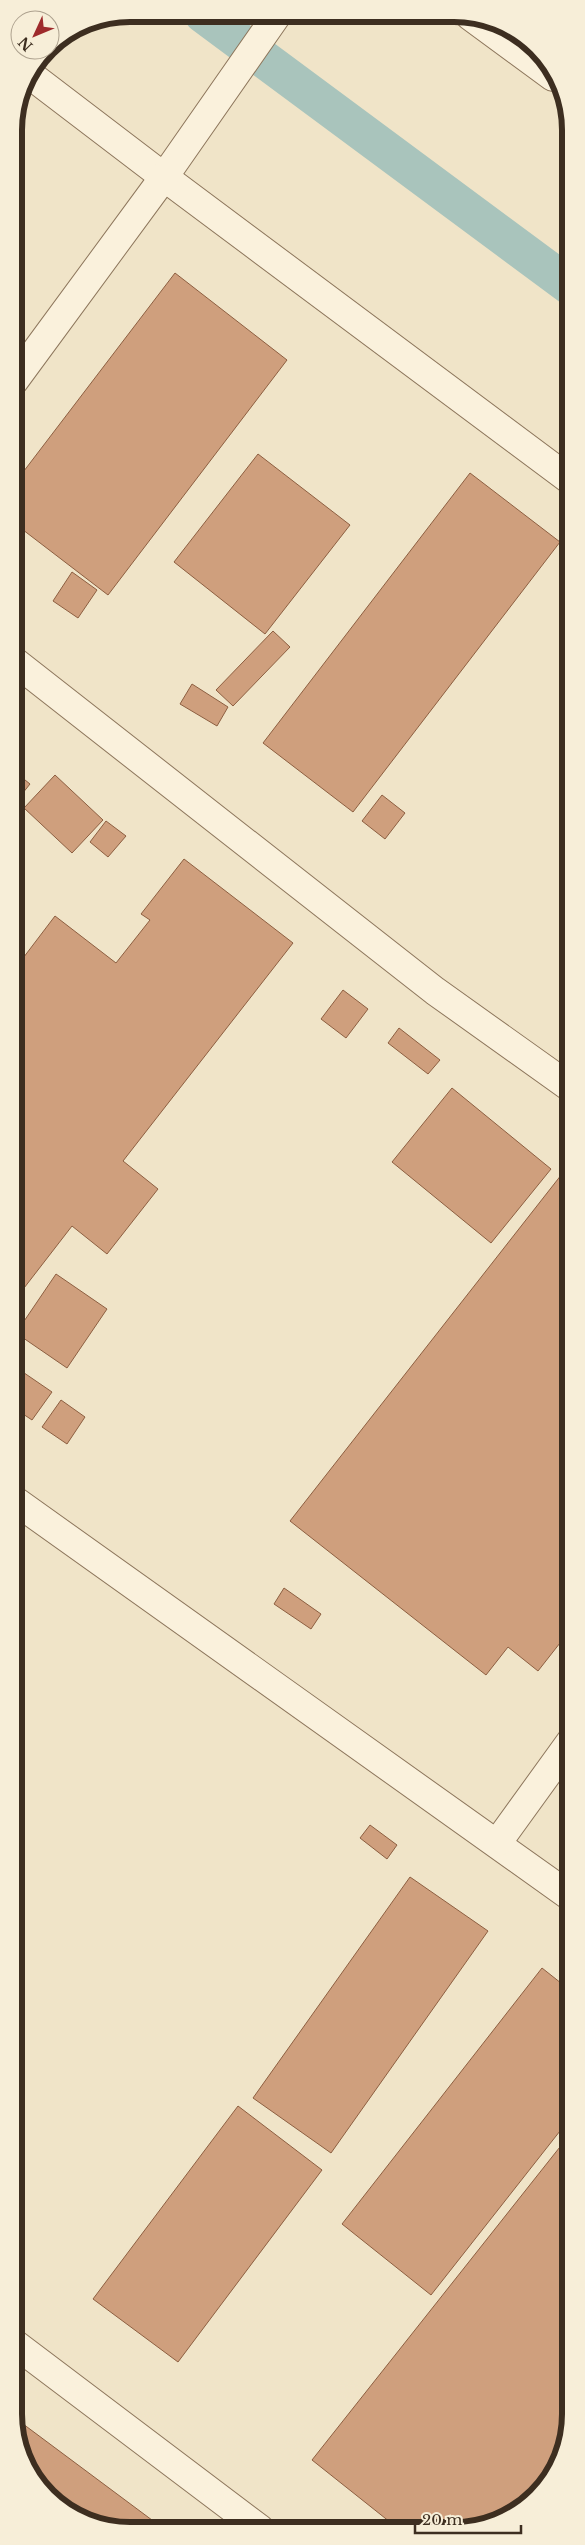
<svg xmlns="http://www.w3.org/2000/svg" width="585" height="2545" viewBox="0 0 585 2545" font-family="'Libre Baskerville',serif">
	<rect width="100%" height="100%" fill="#f0e4c8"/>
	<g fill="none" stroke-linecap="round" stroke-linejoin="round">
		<polyline stroke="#a9c4bc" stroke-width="38" points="203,14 570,286"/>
	</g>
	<g fill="#cf9f7d" stroke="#8d5f41">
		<polygon points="175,273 287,360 108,595 14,523 14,484"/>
		<polygon points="258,454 350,525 265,634 174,562"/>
		<polygon points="470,473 560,542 353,812 263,743"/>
		<polygon points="72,572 97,590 78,618 53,601"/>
		<polygon points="273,631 290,647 233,706 216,690"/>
		<polygon points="192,684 228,707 217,726 180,704"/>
		<polygon points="14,771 30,784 14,804"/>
		<polygon points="55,775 103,820 72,853 24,808"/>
		<polygon points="382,795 405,813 385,839 362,821"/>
		<polygon points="106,821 126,836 108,857 90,842"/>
		<polygon points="184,859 293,943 123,1161 158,1189 107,1254 72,1226 14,1301 14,970 55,916 116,963 150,920 141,914"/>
		<polygon points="343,990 368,1009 346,1038 321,1019"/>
		<polygon points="399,1028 440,1060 428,1074 388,1043"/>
		<polygon points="452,1088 551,1169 491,1243 392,1162"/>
		<polygon points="569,1165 571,1167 571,1629 538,1671 508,1647 486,1675 290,1521"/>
		<polygon points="56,1274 107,1309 67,1368 16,1333"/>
		<polygon points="14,1366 52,1392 32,1420 14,1408"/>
		<polygon points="61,1400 85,1417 67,1444 42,1427"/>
		<polygon points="284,1588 321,1614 311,1629 274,1604"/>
		<polygon points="370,1825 397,1845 387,1859 360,1838"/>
		<polygon points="410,1877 488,1931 331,2153 253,2098"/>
		<polygon points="542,1968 571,1991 571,2117 431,2295 342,2224"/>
		<polygon points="238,2106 322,2170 178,2362 93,2299"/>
		<polygon points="571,2133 571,2422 562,2459 542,2492 513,2516 470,2530 400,2530 312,2460"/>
		<polygon points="15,2418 164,2529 107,2529 43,2492 15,2430"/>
	</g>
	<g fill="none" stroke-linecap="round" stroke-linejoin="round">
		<g stroke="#8d765c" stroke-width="30">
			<g id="minor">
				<polyline points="470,16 553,77"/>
				<polyline points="164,177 570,480"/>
				<polyline points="14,661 435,991 571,1088"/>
				<polyline points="14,1500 571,1897"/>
				<polyline points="498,1842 571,1741"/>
				<polyline points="15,2344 260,2529"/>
			</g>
		</g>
		<g stroke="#8d765c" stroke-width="30">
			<g id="tertiary">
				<polyline points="29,74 164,177"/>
				<polyline points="14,381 164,177 277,15"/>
			</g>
		</g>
		<use href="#minor" stroke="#faf1dc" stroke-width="28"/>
		<use href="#tertiary" stroke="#faf1dc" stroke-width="28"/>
	</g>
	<path d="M0 0H585V2545H0ZM130 22H454A108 108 0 0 1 562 130V2414A108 108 0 0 1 454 2522H130A108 108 0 0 1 22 2414V130A108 108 0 0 1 130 22Z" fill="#f7eed8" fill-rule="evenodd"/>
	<path fill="none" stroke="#3d2e20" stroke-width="6" d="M130 22H454A108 108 0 0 1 562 130V2414A108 108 0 0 1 454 2522H130A108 108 0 0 1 22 2414V130A108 108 0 0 1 130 22Z"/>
	<g transform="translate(35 35) rotate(226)"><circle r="24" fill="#f7eed8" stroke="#ada18e"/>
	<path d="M0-4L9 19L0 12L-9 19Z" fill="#9e2a2b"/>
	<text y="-8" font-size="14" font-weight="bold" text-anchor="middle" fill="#3d2e20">N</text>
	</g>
	<path d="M415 2525v8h106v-8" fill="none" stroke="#3d2e20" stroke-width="2.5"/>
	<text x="422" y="2525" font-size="15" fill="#3d2e20" stroke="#f7eed8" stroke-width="4" paint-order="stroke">20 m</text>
</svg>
